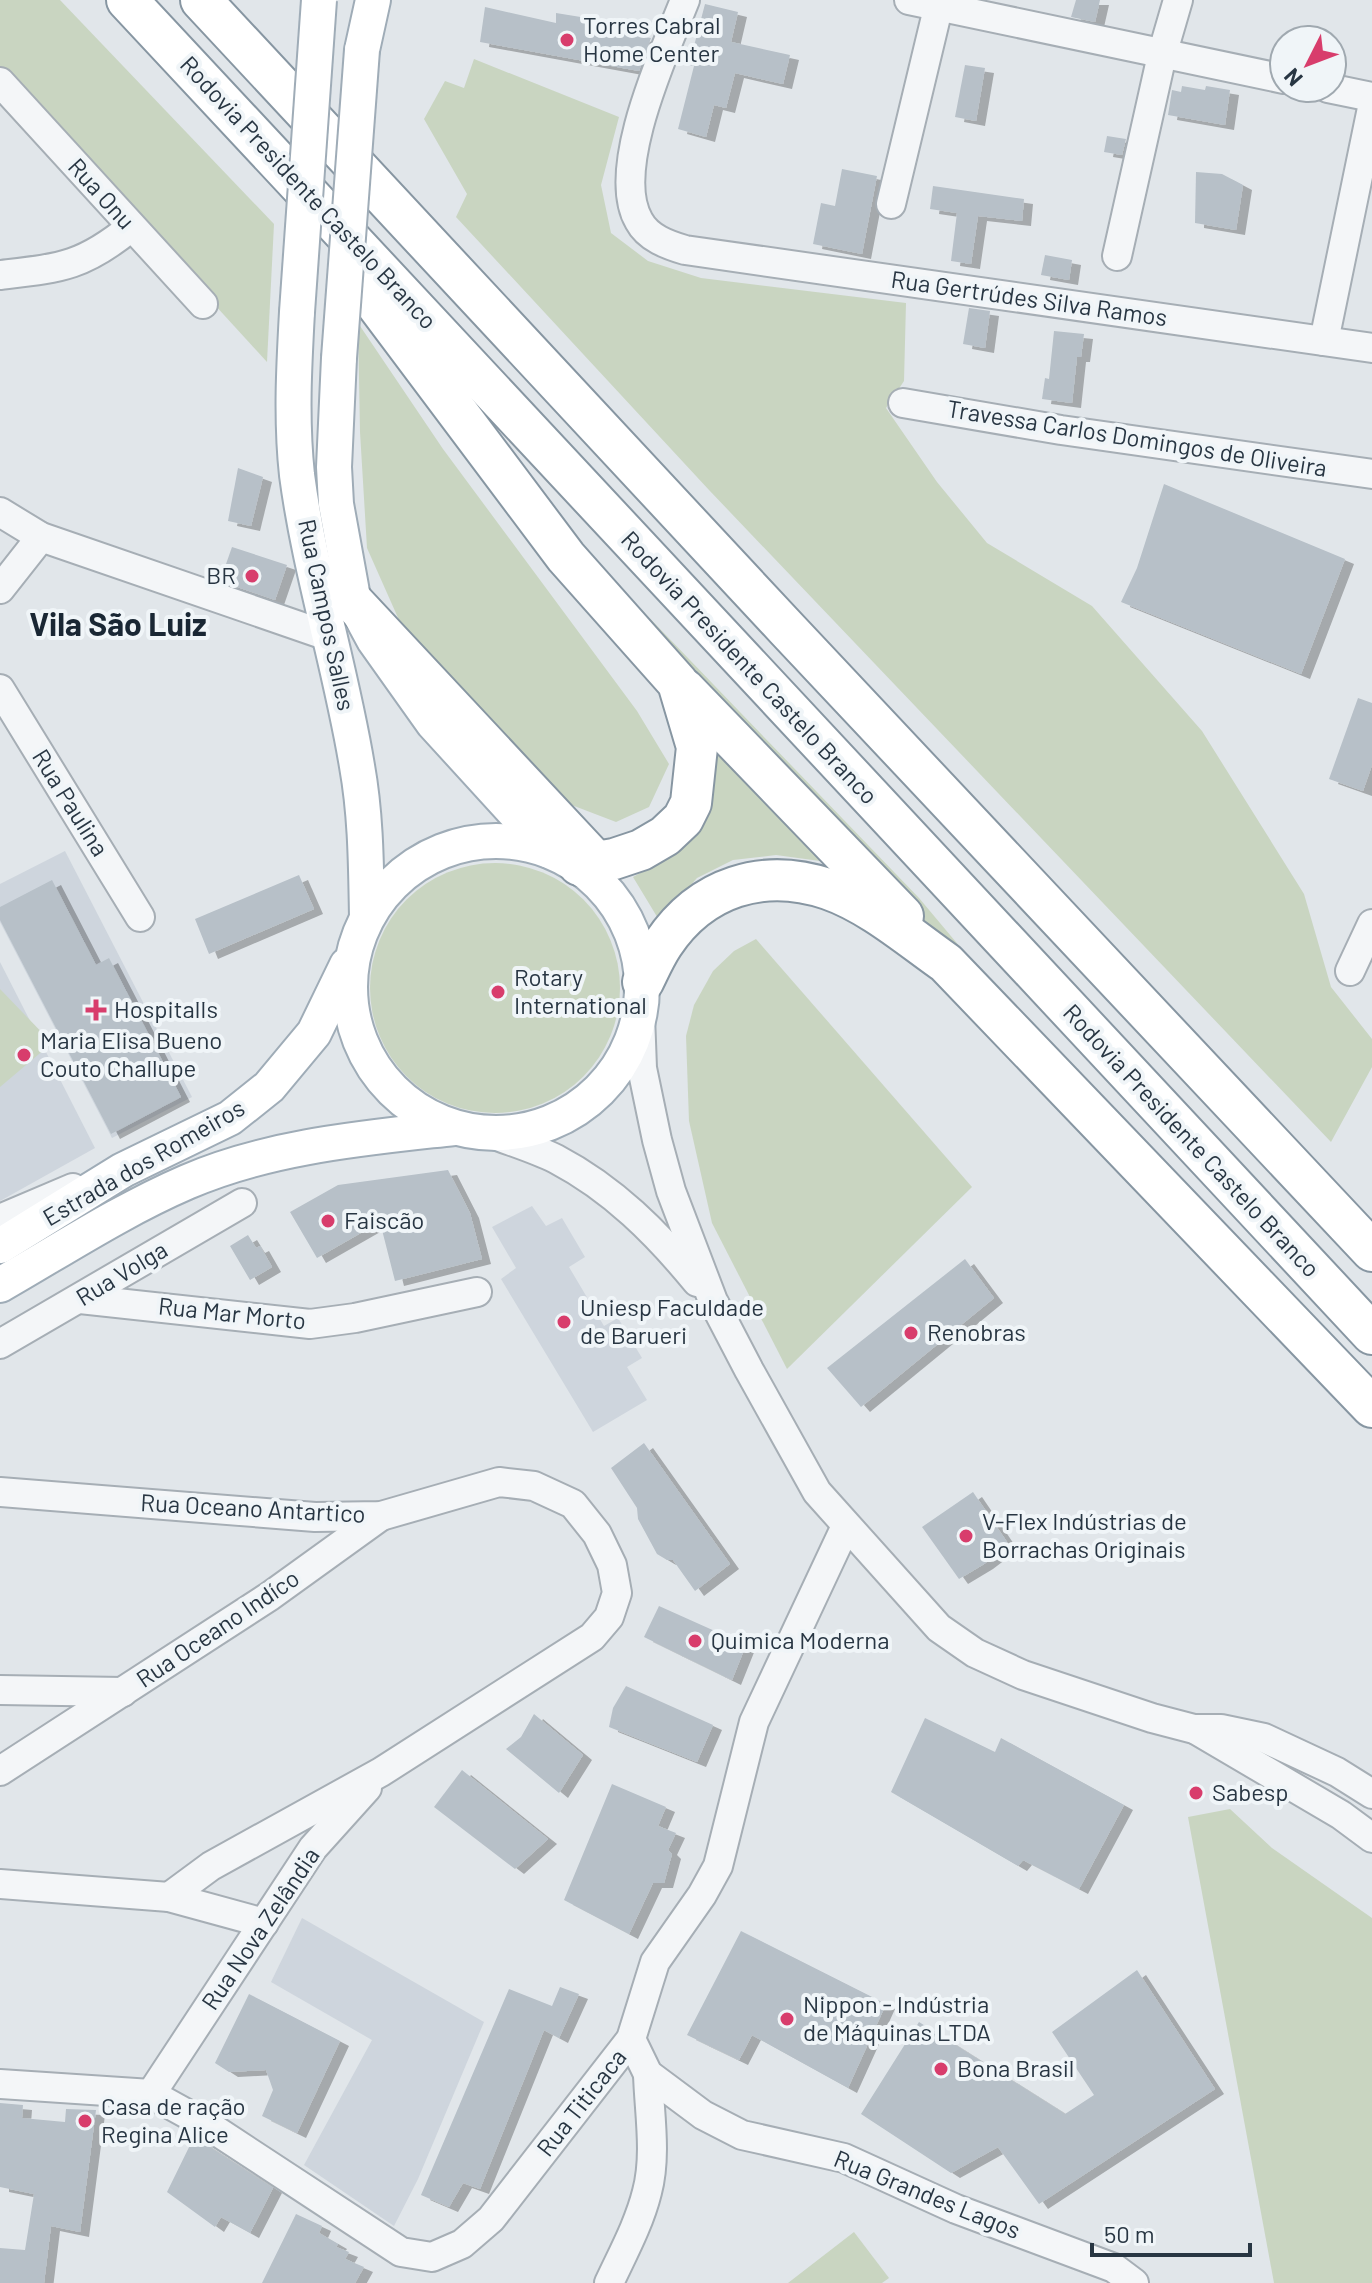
<svg xmlns="http://www.w3.org/2000/svg" width="1372" height="2283" viewBox="0 0 1372 2283" font-family="Barlow,sans-serif">
	<defs>
		<filter id="shadow"><feDropShadow dx="9" dy="5" stdDeviation="0" flood-color="#0004"/></filter>
	</defs>
	<rect width="100%" height="100%" fill="#e1e6ea"/>
	<g fill="#ced5dd">
		<polygon points="65,851 192,1097 112,1138 0,922 0,884"/>
		<polygon points="0,962 95,1148 0,1201"/>
		<polygon points="532,1206 546,1226 562,1218 585,1257 569,1267 604,1326 618,1318 642,1358 627,1367 647,1400 593,1432 501,1279 516,1268 492,1227"/>
		<polygon points="302,1918 484,2022 418,2179 394,2226 304,2165 372,2040 271,1982"/>
	</g>
	<g fill="#c9d5c1">
		<polygon points="0,0 60,0 274,224 267,362 0,70"/>
		<polygon points="474,59 619,117 601,185 611,233 648,261 701,278 906,303 904,381 886,408 937,482 987,543 1092,606 1202,731 1304,894 1331,987 1372,1039 1372,1067 1331,1142 709,490 456,217 467,194 424,119 445,81 464,88"/>
		<polygon points="358,323 443,449 637,711 669,764 649,807 616,822 569,804 512,746 399,620 367,548 360,432"/>
		<polygon points="585,551 919,898 1029,1029 869,886 820,861 776,855 733,860 697,878 659,920 633,877 666,859 695,832 715,756"/>
		<circle cx="495" cy="988" r="125"/>
		<polygon points="756,939 972,1187 787,1369 712,1223 689,1121 686,1036 694,1005 713,971 734,951"/>
		<polygon points="0,989 52,1043 0,1087"/>
		<polygon points="1230,1809 1272,1848 1372,1918 1372,2283 1274,2283 1188,1817"/>
		<polygon points="854,2232 889,2278 882,2283 788,2283"/>
	</g>
	<g fill="#b7c0c8" filter="url(#shadow)">
		<polygon points="1076,0 1100,0 1095,22 1071,17"/>
		<polygon points="705,4 738,12 731,42 790,55 783,84 735,73 726,108 714,105 706,137 678,129 694,66 689,65"/>
		<polygon points="485,7 556,23 556,13 593,19 590,30 651,38 639,71 480,42"/>
		<polygon points="965,65 985,68 976,121 955,117"/>
		<polygon points="1182,86 1205,90 1206,86 1230,90 1225,125 1168,115 1172,90 1181,92"/>
		<polygon points="1107,136 1126,139 1122,155 1104,152"/>
		<polygon points="842,169 877,176 862,254 813,244 821,203 835,206"/>
		<polygon points="1196,172 1222,174 1243,185 1236,230 1195,223"/>
		<polygon points="933,186 1024,199 1022,221 978,216 971,264 951,261 957,213 930,209"/>
		<polygon points="1045,255 1072,260 1069,280 1041,275"/>
		<polygon points="969,308 990,311 985,348 963,344"/>
		<polygon points="1054,331 1084,334 1081,357 1077,357 1072,403 1042,399 1045,378 1049,379"/>
		<polygon points="238,468 263,477 251,526 228,521"/>
		<polygon points="1164,484 1345,559 1301,674 1121,602 1137,568"/>
		<polygon points="232,547 287,565 275,600 220,581"/>
		<polygon points="1358,698 1372,703 1372,765 1363,791 1329,779"/>
		<polygon points="299,875 314,909 209,954 195,919"/>
		<polygon points="52,880 96,965 109,958 181,1097 111,1134 0,920 0,907"/>
		<polygon points="448,1170 470,1213 482,1259 395,1281 380,1222 317,1258 290,1212 338,1185"/>
		<polygon points="248,1235 256,1248 260,1246 272,1267 250,1280 230,1246"/>
		<polygon points="965,1259 994,1298 861,1407 827,1368"/>
		<polygon points="644,1443 730,1564 695,1591 673,1560 667,1560 657,1554 638,1519 637,1508 611,1468"/>
		<polygon points="973,1492 1009,1545 984,1564 959,1579 922,1527"/>
		<polygon points="659,1606 746,1645 732,1680 644,1637"/>
		<polygon points="626,1686 713,1725 697,1762 609,1727 613,1708"/>
		<polygon points="534,1714 583,1755 559,1793 506,1749 521,1737"/>
		<polygon points="925,1718 995,1752 1001,1738 1124,1805 1079,1889 1023,1860 1018,1866 891,1792"/>
		<polygon points="462,1770 548,1839 515,1869 434,1807"/>
		<polygon points="612,1784 666,1807 658,1826 676,1833 668,1850 672,1854 664,1883 653,1883 629,1934 564,1900"/>
		<polygon points="741,1931 886,2004 848,2088 752,2035 739,2060 687,2035"/>
		<polygon points="1137,1970 1215,2089 1039,2204 998,2147 951,2173 861,2114 919,2022 1065,2114 1094,2095 1052,2032"/>
		<polygon points="560,1987 579,1994 559,2038 544,2030 480,2189 463,2183 449,2207 421,2195 509,1989 552,2006"/>
		<polygon points="249,1994 340,2041 297,2133 262,2116 273,2090 266,2070 229,2072 215,2063"/>
		<polygon points="0,2103 23,2105 22,2118 65,2122 66,2109 96,2110 80,2232 51,2226 44,2283 0,2283 0,2248 25,2250 34,2194 0,2187"/>
		<polygon points="194,2137 273,2188 250,2233 221,2217 215,2227 167,2192"/>
		<polygon points="296,2214 322,2226 319,2233 338,2244 336,2247 349,2252 345,2259 364,2267 355,2283 262,2283"/>
	</g>
	<g fill="none" stroke-linecap="round" stroke-linejoin="round">
		<g stroke="#a6aeb5" stroke-width="32">
			<g id="minor">
				<path d="M685,0c-20,51 -76,170 -46,221 9,17 29,24 46,29l687,98"/>
				<polyline points="909,0 1284,79"/>
				<polyline points="0,82 203,304"/>
				<polyline points="1328,88 1372,97"/>
				<polyline points="891,204 940,0"/>
				<polyline points="1117,256 1162,55 1178,0"/>
				<path d="M0,275c60,-7 82,-8 130,-47"/>
				<polyline points="1324,341 1372,108"/>
				<polyline points="903,403 1061,430 1372,474"/>
				<polyline points="0,512 41,537 328,636"/>
				<polyline points="0,589 41,537"/>
				<polyline points="0,689 140,917"/>
				<polyline points="1350,971 1372,924"/>
				<polyline points="640,1015 642,1068 657,1140 671,1191 713,1301 749,1370 817,1492 939,1628 975,1653 1023,1675 1152,1718 1194,1729 1221,1729 1264,1738 1337,1772 1372,1794"/>
				<path d="M492,1134c21,8 44,15 64,25 57,30 101,74 141,123"/>
				<polyline points="0,1219 73,1188"/>
				<polyline points="80,1299 310,1324 355,1318 477,1292"/>
				<polyline points="0,1344 242,1203"/>
				<polyline points="0,1492 315,1517 381,1516 499,1482 534,1486 573,1504 597,1534 612,1565 617,1593 609,1617 592,1637 381,1772 211,1866 169,1897"/>
				<polyline points="0,1690 123,1692"/>
				<polyline points="1198,1731 1341,1815 1372,1838"/>
				<polyline points="0,1771 270,1596 381,1516"/>
				<polyline points="0,1884 169,1897 264,1923"/>
				<polyline points="631,2039 648,2074 703,2115 742,2135 844,2158 956,2209 1114,2268 1134,2283"/>
				<polyline points="0,2084 151,2094 209,2126 401,2252 432,2257 462,2244 491,2219 631,2039 655,1962 702,1895 718,1866 754,1722 846,1526"/>
				<polyline points="151,2094 313,1848 367,1788"/>
				<path d="M609,2283c14,-30 30,-59 38,-91 10,-37 2,-81 1,-118"/>
			</g>
		</g>
		<g stroke="#9facb7" stroke-width="38">
			<g id="major">
				<polyline points="362,50 373,0"/>
				<path d="M297,312c-3,54 -6,108 0,163 13,98 44,193 60,291 9,50 9,100 10,151"/>
				<polyline points="339,358 334,467 336,504 354,603 374,640 433,723 550,851"/>
				<circle cx="496" cy="987" r="146"/>
				<polyline points="0,1246 123,1170 230,1118 269,1087 314,1033 347,965"/>
				<path d="M0,1285c61,-35 122,-75 187,-103 83,-36 178,-44 267,-54"/>
			</g>
		</g>
		<g stroke="#8796a2" stroke-width="44">
			<g id="highway">
				<polyline points="127,0 1372,1334"/>
				<polyline points="201,0 786,628 1372,1251"/>
				<polyline points="356,277 566,557 678,683 697,747 691,803 683,819 665,836 641,850 614,859 579,865"/>
				<polyline points="354,603 597,863"/>
				<polyline points="684,689 903,916"/>
				<path d="M643,982c6,-12 12,-26 20,-38 38,-57 100,-77 165,-55 43,15 81,48 118,74l426,444"/>
			</g>
		</g>
		<use href="#minor" stroke="#f4f6f8" stroke-width="28"/>
		<use href="#major" stroke="#fff" stroke-width="34"/>
		<use href="#highway" stroke="#fff" stroke-width="40"/>
		<g stroke="#9facb7" stroke-width="38" stroke-linecap="butt">
			<g id="major-bridge">
				<polyline points="297,312 319,0"/>
				<polyline points="339,358 362,50"/>
			</g>
		</g>
		<use href="#major-bridge" stroke="#fff" stroke-width="34"/>
	</g>
	<g fill="#d83d6c" stroke="#f0f5f8" stroke-width="3">
		<circle cx="567" cy="40" r="8"/>
		<circle cx="252" cy="576" r="8"/>
		<circle cx="498" cy="992" r="8"/>
		<path d="M92 998h8v8h8v8h-8v8h-8v-8h-8v-8h8z"/>
		<circle cx="24" cy="1055" r="8"/>
		<circle cx="328" cy="1221" r="8"/>
		<circle cx="564" cy="1322" r="8"/>
		<circle cx="911" cy="1333" r="8"/>
		<circle cx="966" cy="1536" r="8"/>
		<circle cx="695" cy="1641" r="8"/>
		<circle cx="1196" cy="1793" r="8"/>
		<circle cx="787" cy="2019" r="8"/>
		<circle cx="941" cy="2069" r="8"/>
		<circle cx="85" cy="2121" r="8"/>
	</g>
	<g text-anchor="middle" stroke-width="8" stroke-linejoin="round" paint-order="stroke">
		<g font-size="24" fill="#283643" stroke="#f0f5f8" text-anchor="start">
			<text x="583" y="34">Torres Cabral<tspan x="583" dy="28">Home Center</tspan></text>
			<text x="236" y="584" text-anchor="end">BR</text>
			<text x="514" y="986">Rotary<tspan x="514" dy="28">International</tspan></text>
			<text x="114" y="1018">HospitalIs</text>
			<text x="40" y="1049">Maria Elisa Bueno<tspan x="40" dy="28">Couto Challupe</tspan></text>
			<text x="344" y="1229">Faiscão</text>
			<text x="580" y="1316">Uniesp Faculdade<tspan x="580" dy="28">de Barueri</tspan></text>
			<text x="927" y="1341">Renobras</text>
			<text x="982" y="1530">V-Flex Indústrias de<tspan x="982" dy="28">Borrachas Originais</tspan></text>
			<text x="711" y="1649">Quimica Moderna</text>
			<text x="1212" y="1801">Sabesp</text>
			<text x="803" y="2013">Nippon - Indústria<tspan x="803" dy="28">de Máquinas LTDA</tspan></text>
			<text x="957" y="2077">Bona Brasil</text>
			<text x="101" y="2115">Casa de ração<tspan x="101" dy="28">Regina Alice</tspan></text>
		</g>
		<g font-size="24" fill="#283643" stroke="#f0f5f8">
			<text transform="translate(308 193) rotate(47)" y="8">Rodovia Presidente Castelo Branco</text>
			<text transform="translate(101 194) rotate(48)" y="8">Rua Onu</text>
			<text transform="translate(1029 299) rotate(8)" y="8">Rua Gertrúdes Silva Ramos</text>
			<text transform="translate(1137 439) rotate(9)" y="8">Travessa Carlos Domingos de Oliveira</text>
			<text transform="translate(326 615) rotate(78)" y="8">Rua Campos Salles</text>
			<text transform="translate(749 668) rotate(47)" y="8">Rodovia Presidente Castelo Branco</text>
			<text transform="translate(70 803) rotate(58)" y="8">Rua Paulina</text>
			<text transform="translate(1191 1141) rotate(47)" y="8">Rodovia Presidente Castelo Branco</text>
			<text transform="translate(144 1163) rotate(-30)" y="8">Estrada dos Romeiros</text>
			<text transform="translate(122 1274) rotate(-31)" y="8">Rua Volga</text>
			<text transform="translate(232 1314) rotate(6)" y="8">Rua Mar Morto</text>
			<text transform="translate(253 1509) rotate(3)" y="8">Rua Oceano Antartico</text>
			<text transform="translate(218 1629) rotate(-34)" y="8">Rua Oceano Indíco</text>
			<text transform="translate(261 1929) rotate(-56)" y="8">Rua Nova Zelândia</text>
			<text transform="translate(582 2103) rotate(-52)" y="8">Rua Titicaca</text>
			<text transform="translate(927 2195) rotate(22)" y="8">Rua Grandes Lagos</text>
		</g>
		<g font-size="32" font-weight="bold" fill="#1a2734" stroke="#f0f5f8">
			<text x="118" y="636">Vila São Luiz</text>
		</g>
	</g>
	<g transform="translate(1308 64) rotate(228)"><circle r="38" fill="#f0f5f8" stroke="#a0a9b0" stroke-width="2"/>
	<path d="M0-6L14 30L0 20L-14 30Z" fill="#d83d6c"/>
	<text y="-12" font-size="22" font-weight="bold" text-anchor="middle" fill="#283643">N</text>
	</g>
	<path d="M1092 2243v12h158v-12" fill="none" stroke="#283643" stroke-width="4"/>
	<text x="1104" y="2243" font-size="24" fill="#283643" stroke="#f0f5f8" stroke-width="6" paint-order="stroke">50 m</text>
</svg>
